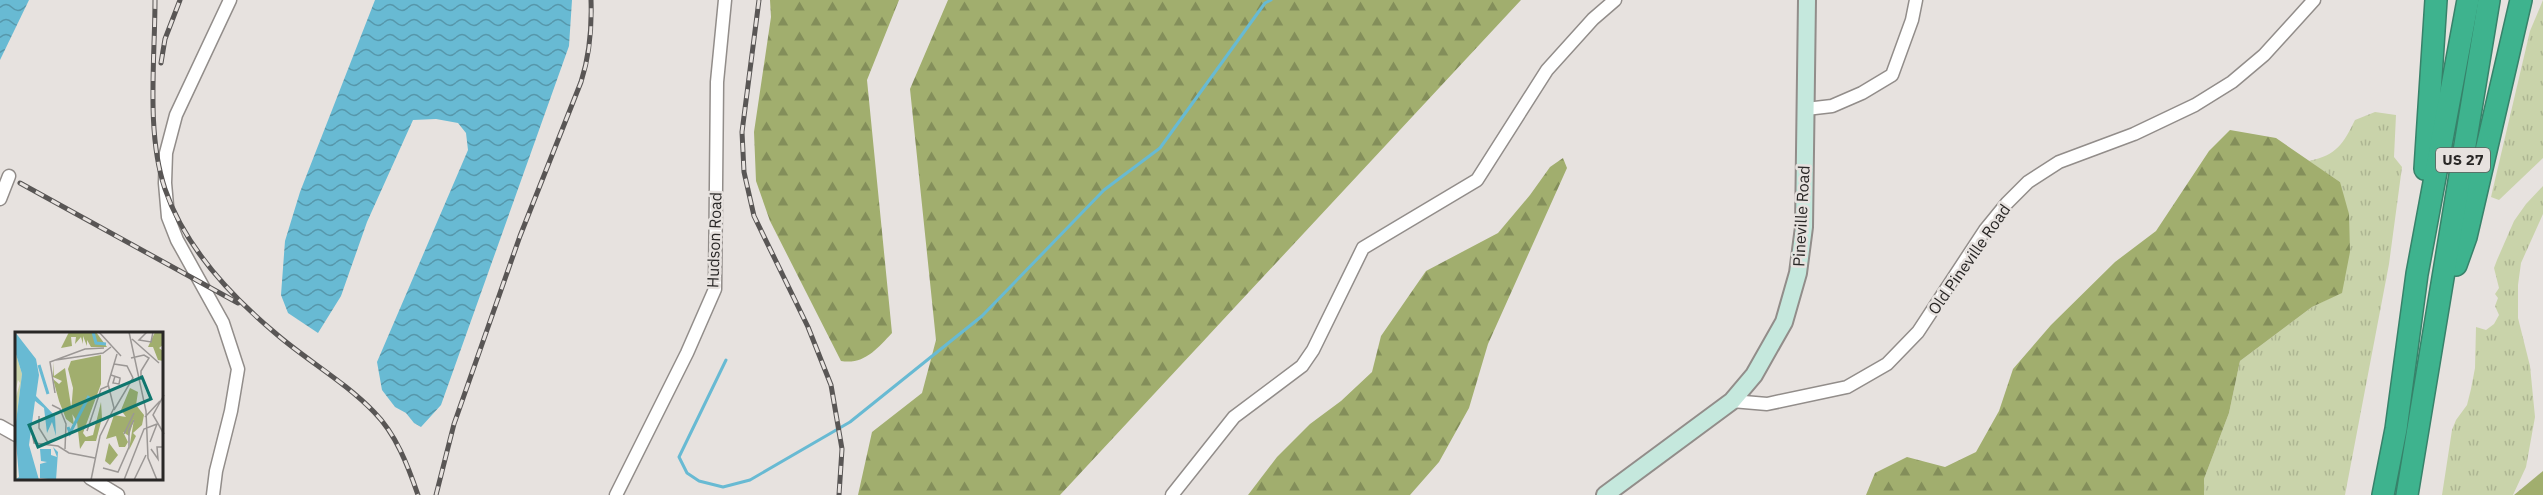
<svg xmlns="http://www.w3.org/2000/svg" width="2543" height="495" viewBox="0 0 2543 495" font-family="'IBM Plex Sans',sans-serif">
	<defs>
		<pattern id="grass-tufts" width="24" height="20" patternUnits="userSpaceOnUse" patternTransform="scale(1.5)"><rect width="24" height="20" fill="#c9d3aa"/><path d="M3 7l-1-3M5 7V3M7 7l1-3M15 17l-1-3M17 17v-4M19 17l1-3" fill="none" stroke="#adb592"/></pattern>
		<pattern id="forest-firs" width="22" height="20" patternUnits="userSpaceOnUse" patternTransform="scale(1.5)"><rect width="22" height="20" fill="#a1ae6e"/><path d="M5 1l3.5 6h-7zM16 11l3.5 6h-7z" fill="#838e5a"/></pattern>
		<pattern id="water-waves" width="16" height="10" patternUnits="userSpaceOnUse" patternTransform="scale(1.5)"><rect width="16" height="10" fill="#68bad3"/><path d="M0 5q4-4 8 0t8 0" fill="none" stroke="#5697ab"/></pattern>
	</defs>
	<rect width="100%" height="100%" fill="#e7e2df"/>
	<g fill="url(#grass-tufts)">
		<polygon points="2543,0 2543,158 2499,200 2491,197 2530,31"/>
		<path d="M2375,112l21,3 -2,42 8,10 -13,97 -44,231h-141v-16l25,-66 11,-52 72,-54 30,-15 -2,-110 -31,-21c28,-6 34,-17 46,-41z"/>
		<polygon points="2543,186 2543,214 2521,263 2518,285 2518,318 2530,366 2535,417 2526,467 2513,495 2442,495 2452,430 2456,420 2467,405 2471,389 2475,368 2476,327 2486,330 2494,324 2499,315 2495,306 2498,298 2495,294 2499,288 2494,268 2497,260 2514,221 2526,204"/>
	</g>
	<g fill="url(#forest-firs)">
		<path d="M770,0h129l-32,80 25,253c-15,16 -28,32 -51,28l-71,-140 -14,-40 -2,-49 17,-115z"/>
		<polygon points="948,0 1521,0 1060,495 858,495 872,432 922,393 936,340 910,89"/>
		<polygon points="2230,130 2276,138 2340,182 2349,214 2350,252 2342,293 2312,307 2240,361 2229,413 2204,479 2204,495 1866,495 1875,473 1907,457 1945,467 1976,452 1999,411 2013,369 2051,325 2115,262 2156,231 2209,151"/>
		<polygon points="1563,158 1567,168 1488,344 1469,408 1439,462 1410,495 1248,495 1277,457 1310,424 1341,401 1372,372 1381,336 1426,271 1498,233 1530,195 1550,167"/>
		<polygon points="2543,471 2543,495 2514,495"/>
	</g>
	<g fill="url(#water-waves)">
		<polygon points="0,0 29,0 0,60"/>
		<polygon points="375,0 572,0 569,46 441,405 421,427 414,423 406,413 395,407 382,390 377,362 468,150 466,133 458,123 436,119 413,120 367,222 341,296 318,333 288,313 281,295 285,241 300,192"/>
	</g>
	<g fill="none" stroke-linecap="round" stroke-linejoin="round">
		<polyline stroke="#68bad3" stroke-width="3" points="726,360 679,457 687,473 699,481 723,487 750,480 850,422 982,316 1104,190 1160,148 1265,3 1271,0"/>
		<g stroke="#928d8a" stroke-width="15">
			<g id="street">
				<polyline points="1806,109 1832,106 1862,93 1892,75 1912,20 1916,0"/>
				<polyline points="0,199 9,176"/>
				<polyline points="1732,401 1767,404 1847,387 1887,364 1918,332 1985,230 2007,203 2028,182 2059,162 2134,134 2195,105 2232,82 2264,55 2314,0"/>
				<polyline points="0,426 16,435"/>
				<polyline points="90,478 118,495"/>
				<polyline points="213,495 216,471 231,411 238,369 223,323 177,240 168,217 165,183 166,153 176,115 230,0"/>
				<polyline points="616,495 687,353 715,289 717,82 725,0"/>
				<polyline points="1172,495 1234,417 1302,366 1313,350 1363,248 1477,180 1547,70 1593,19 1615,0"/>
			</g>
		</g>
		<g stroke="#928d8a" stroke-width="20">
			<polyline id="secondary" points="1605,495 1732,401 1754,375 1784,322 1798,273 1804,227 1807,0"/>
		</g>
		<g stroke="#37826a" stroke-width="24">
			<g id="highway">
				<polyline points="2425,169 2436,0"/>
				<polyline points="2456,265 2466,237 2521,0"/>
				<polyline points="2383,495 2396,429 2417,274 2468,0"/>
				<polyline points="2407,495 2489,0"/>
			</g>
		</g>
		<use href="#street" stroke="#fff" stroke-width="12"/>
		<use href="#secondary" stroke="#c5e8dd" stroke-width="16"/>
		<use href="#highway" stroke="#3eb38e" stroke-width="21"/>
		<g stroke="#595655" stroke-width="5">
			<g id="rail">
				<path d="M155,0c0,60 -9,133 10,189 19,56 65,106 109,143 32,28 70,49 100,80 22,22 34,54 44,83"/>
				<polyline points="759,0 742,132 744,172 754,216 808,327 831,385 842,449 839,495"/>
				<polyline points="161,63 165,39 180,0"/>
				<polyline points="20,183 238,303"/>
				<path d="M436,495l18,-71 66,-188 61,-154c9,-28 11,-53 10,-82"/>
			</g>
		</g>
		<use href="#rail" stroke="#e7e2df" stroke-width="3" stroke-dasharray="9" stroke-linecap="butt"/>
	</g>
	<g text-anchor="middle" stroke-width="5" stroke-linejoin="round" paint-order="stroke">
		<rect fill="#e7e2df" stroke="#625f5e" stroke-width="1.5" x="2436" y="148" width="54" height="24" rx="4.5"/>
		<g font-size="15" font-weight="bold" fill="#292726">
			<text x="2463" y="165">US 27</text>
		</g>
		<g font-size="16" fill="#292726" stroke="#e7e2df">
			<text transform="translate(1801 216) rotate(-87)" y="6">Pineville Road</text>
			<text transform="translate(714 240) rotate(-88)" y="6">Hudson Road</text>
			<text transform="translate(1969 259) rotate(-55)" y="6">Old Pineville Road</text>
		</g>
	</g>
	<g transform="translate(15 332)">
		<rect width="148" height="148" fill="#e7e2df"/>
		<path d="M54,0h27l11,15h-16l-4,-7v6l-4,-10v8l-2,-7 -6,7 1,-7h-5l1,9 -11,2zM140,0h8v13l-4,3 4,3v10l-5,-1 -5,-13h-5zM86,23v29l-18,49 3,4 7,-2 8,-33 1,16 -6,23h-11l-5,8 -3,-27 -6,-10 2,-24 -5,-19 3,-8zM39,30v14l11,-8 9,57 -8,-6 -7,-18 -6,-22 6,5 3,-3 -9,-4zM115,56l8,4 -2,13 8,10 -2,10 -9,8 3,3 -7,14 5,-31 -5,17 -6,-4 5,10 -3,5h-6l-3,-11 -10,3 8,-24 12,2 -5,-7zM94,111l9,12 -8,10 -5,-4z" fill="#a1ae6e"/>
		<path d="M0,19l7,23 -7,56 2,49h-2v-79l5,-17 -2,-3 -3,13z" fill="#c9d3aa"/>
		<path d="M0,0l21,27 3,16 -3,21 19,20 1,20 -4,-14 -5,11 -3,-25 -9,-7 -6,44 10,35h-24l4,-3 -4,-47 7,-56 -7,-23zM38,115l5,5 -2,28 -16,-2v-14l7,-2 -6,-1 -1,-12h11v6l6,2z" fill="#68bad3"/>
		<path fill="none" stroke="#68bad3" stroke-width="3" d="M78,0l3,11 10,1M24,33l9,29M53,95l2,6 19,-37"/>
		<path fill="none" stroke="#9b9795" stroke-width="1.5" d="M84,0l22,24M114,0l17,79 2,47 9,22M132,0l-8,8 12,2 2,-10M117,7l27,24M116,26l13,-3 5,3 -8,13v9M41,28l47,-7 8,-6M99,32l13,2 6,12 -19,32M96,43l9,3v1l-1,5 -6,-1 2,-7M40,61l-5,-31 35,-13 19,-1M149,63l-11,20 11,19M37,73l8,4 6,15 -1,25M24,84v12l10,16M130,85l15,-16M72,99l14,-42 7,-3M17,100l2,11 24,3 11,7 26,5M109,102l10,-21M135,110l7,-18M136,117l7,10 -1,-12h7M88,136l15,4 11,-25v-17l5,-10M76,148l9,-44 14,-28 -6,-24 9,-30M109,148l20,-51 13,-5M119,148l12,-25"/>
		<path fill="#0f766e" fill-opacity="0.15" stroke="#0f766e" stroke-width="3" d="M127,45l9,22 -113,48 -9,-22z"/>
		<rect width="148" height="148" fill="none" stroke="#292726" stroke-width="3"/>
	</g>
</svg>
